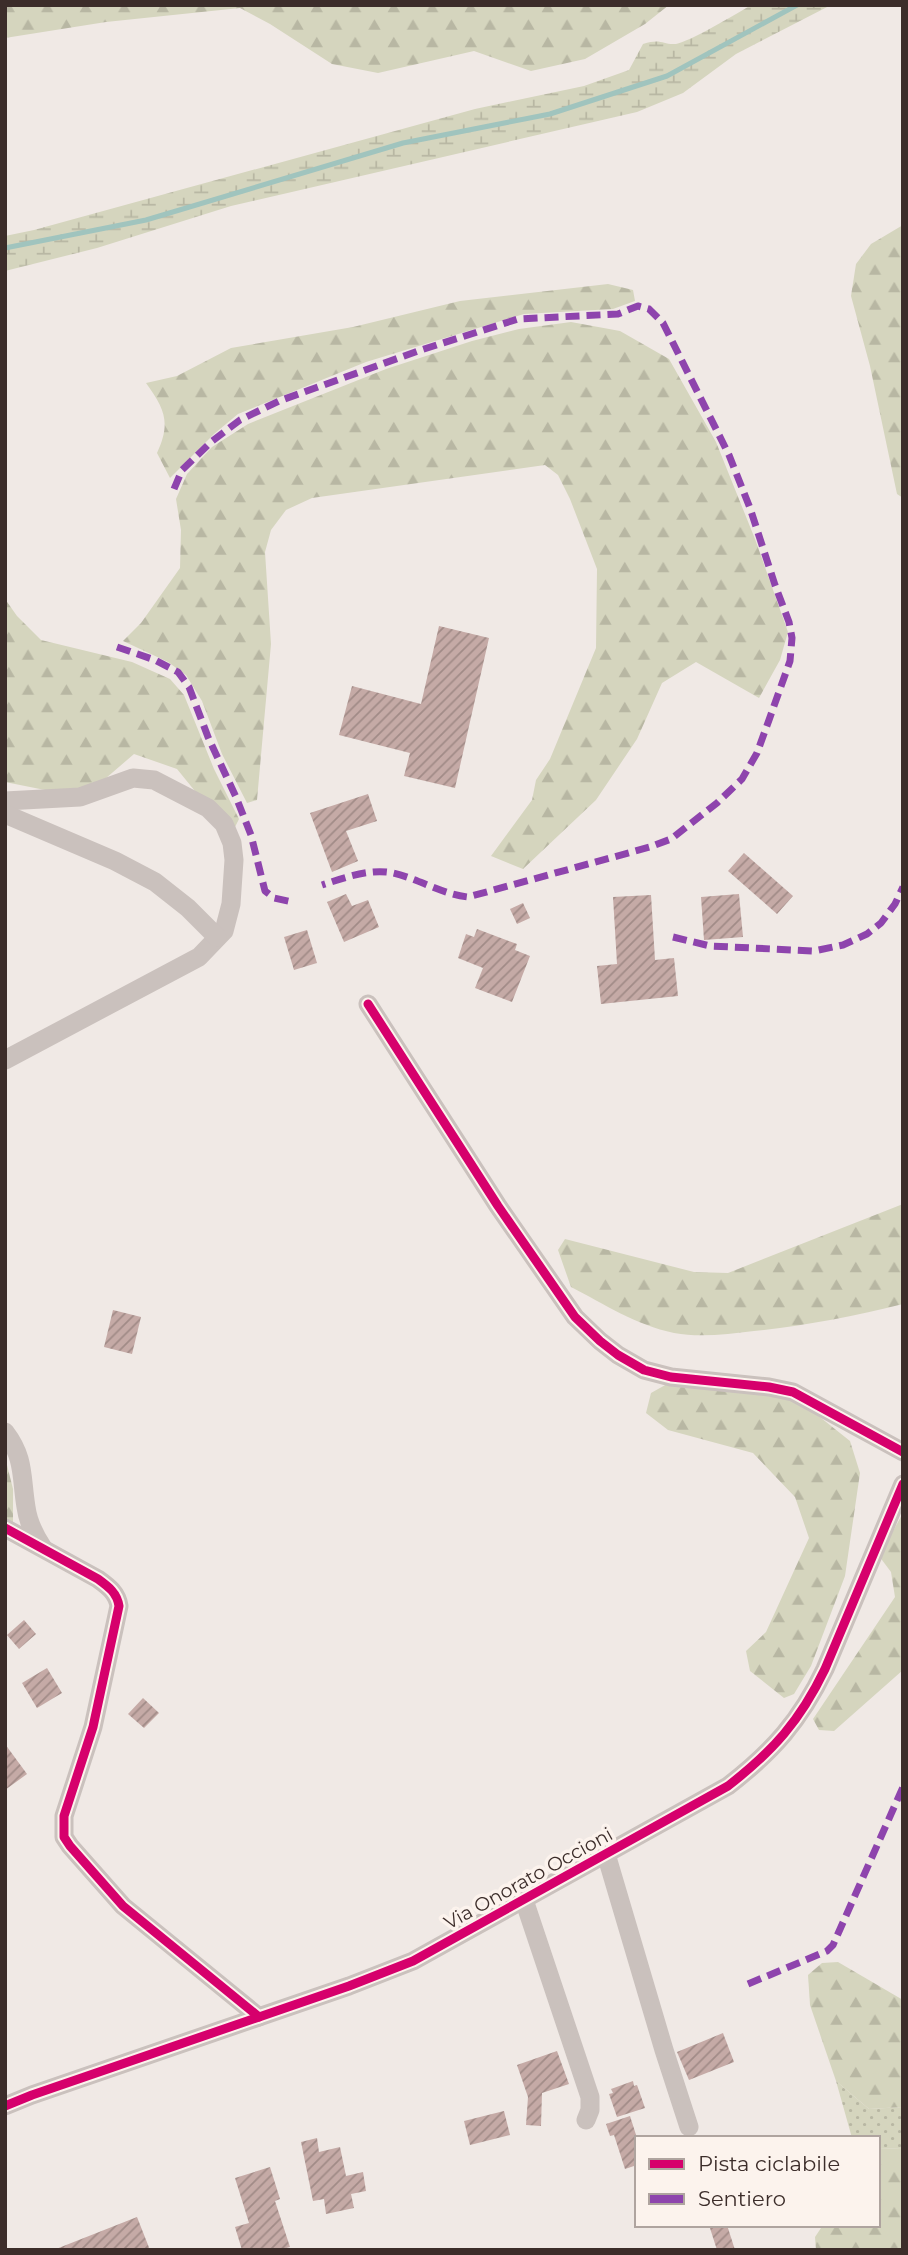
<svg xmlns="http://www.w3.org/2000/svg" width="908" height="2255" viewBox="0 0 908 2255" font-family="Montserrat,sans-serif">
	<defs>
		<pattern id="grass-dots" width="8" height="8" patternUnits="userSpaceOnUse" patternTransform="scale(1.75)"><rect width="8" height="8" fill="#d5d5be"/><path d="M2 2h.1M6 6h.1" fill="none" stroke="#b8b7a3" stroke-width="1.8" stroke-linecap="round"/></pattern>
		<pattern id="forest-firs" width="22" height="20" patternUnits="userSpaceOnUse" patternTransform="scale(1.75)"><rect width="22" height="20" fill="#d5d5be"/><path d="M5 1l3.5 6h-7zM16 11l3.5 6h-7z" fill="#b8b7a3"/></pattern>
		<pattern id="wetland-marsh" width="20" height="14" patternUnits="userSpaceOnUse" patternTransform="scale(1.75)"><rect width="20" height="14" fill="#d5d5be"/><path d="M1 5h8M5 5V1M11 12h8M15 12V8" fill="none" stroke="#b8b7a3"/></pattern>
		<pattern id="building-hatch" width="6" height="6" patternUnits="userSpaceOnUse" patternTransform="scale(1.75)"><rect width="6" height="6" fill="#c5aaa6"/><path d="M-1 1l2-2M0 6l6-6M5 7l2-2" fill="none" stroke="#a18b87"/></pattern>
	</defs>
	<rect width="100%" height="100%" fill="#f0e9e5"/>
	<polygon fill="url(#grass-dots)" points="836,2081 869,2109 903,2107 903,2149 878,2148 878,2138 852,2138"/>
	<g fill="url(#forest-firs)">
		<polygon points="5,5 669,5 645,24 585,59 531,71 474,51 378,73 332,64 270,24 240,8 106,22 5,38"/>
		<polygon points="903,225 903,498 897,494 870,366 851,296 856,264 871,244"/>
		<path d="M608,284l25,6 2,11 -22,8 -89,5 -158,48 -128,52 -24,20 -44,44 -13,-25c14,-30 8,-44 -11,-70l31,-7 54,-28 122,-21 107,-26z"/>
		<polygon points="571,322 620,331 669,359 716,442 755,539 788,632 780,660 759,698 696,662 662,683 637,739 596,800 523,869 491,856 532,800 536,780 550,759 596,648 597,569 570,499 558,475 545,465 312,498 286,510 271,530 265,552 271,644 257,800 247,803 222,754 202,701 186,675 168,662 123,641 141,623 180,568 181,530 176,499 187,474 212,447 248,424 386,369 472,341 519,329"/>
		<polygon points="5,599 17,616 41,640 132,662 170,679 184,695 214,769 239,819 234,829 199,796 177,769 134,754 91,791 50,791 5,782"/>
		<path d="M903,1204v100c-49,12 -98,22 -149,27 -26,3 -54,7 -80,2 -38,-8 -70,-29 -103,-46l-13,-37 7,-11 129,33 34,1z"/>
		<polygon points="667,1384 778,1394 806,1406 850,1441 860,1473 845,1576 811,1666 794,1694 784,1698 750,1671 746,1651 766,1632 809,1538 795,1497 753,1453 668,1430 646,1413 651,1393"/>
		<polygon points="5,1457 13,1489 13,1526 5,1520"/>
		<polygon points="903,1513 903,1670 834,1731 819,1730 813,1719 895,1597 891,1572 879,1556"/>
		<polygon points="838,1962 903,2000 903,2107 869,2109 836,2081 810,2005 808,1975 822,1963"/>
		<polygon points="878,2148 903,2149 903,2250 816,2250 815,2237 823,2225 878,2225"/>
	</g>
	<path fill="url(#wetland-marsh)" d="M751,5h80l-95,49 -53,39 -46,19 -406,94 -134,42 -92,23v-35l29,-6 441,-121 109,-23 45,-16 14,-26c19,-6 19,1 33,0 13,-2 62,-31 75,-39z"/>
	<g fill="none" stroke-linecap="round" stroke-linejoin="round">
		<polyline stroke="#a0c4be" stroke-width="5" points="5,248 146,220 403,143 550,114 667,76 797,5"/>
	</g>
	<g fill="url(#building-hatch)">
		<polygon points="439,626 489,638 455,788 404,776 410,753 339,735 352,686 421,704"/>
		<polygon points="368,794 377,821 346,831 358,861 332,872 310,813"/>
		<polygon points="744,853 793,896 777,914 728,871"/>
		<polygon points="346,894 352,906 368,900 379,927 344,942 327,902"/>
		<polygon points="739,894 743,937 704,940 701,897"/>
		<polygon points="651,895 655,960 674,958 678,996 601,1004 597,966 617,964 613,897"/>
		<polygon points="523,903 530,918 517,924 510,909"/>
		<polygon points="477,929 517,944 515,950 530,956 512,1002 475,988 483,968 458,958 466,934 474,937"/>
		<polygon points="307,930 317,963 294,970 284,937"/>
		<polygon points="113,1310 141,1317 132,1354 104,1347"/>
		<polygon points="24,1620 36,1634 19,1649 7,1635"/>
		<polygon points="47,1668 62,1693 37,1708 22,1683"/>
		<polygon points="143,1698 159,1713 144,1728 128,1714"/>
		<polygon points="5,1744 27,1774 5,1790"/>
		<polygon points="723,2033 734,2062 689,2080 677,2052"/>
		<polygon points="557,2051 569,2084 542,2093 541,2126 526,2125 528,2097 517,2065"/>
		<polygon points="633,2081 634,2086 637,2085 645,2108 617,2117 609,2094 613,2093 611,2089"/>
		<polygon points="504,2111 510,2135 470,2145 464,2121"/>
		<polygon points="630,2116 637,2138 637,2165 625,2169 614,2135 610,2136 606,2124"/>
		<polygon points="317,2138 319,2152 340,2147 346,2176 363,2172 366,2191 351,2194 354,2208 326,2214 324,2199 313,2201 301,2142"/>
		<polygon points="270,2167 280,2199 275,2201 290,2247 279,2250 242,2250 235,2227 249,2223 235,2178"/>
		<polygon points="137,2217 150,2250 56,2250 56,2249"/>
		<polygon points="709,2225 727,2225 735,2250 717,2250"/>
	</g>
	<g fill="none" stroke-linecap="round" stroke-linejoin="round">
		<g stroke="#cac1bd" stroke-width="19">
			<polyline points="5,801 80,797 133,778 154,780 208,808 224,824 232,843 234,860 231,904 224,931 199,957 5,1060"/>
			<polyline points="5,814 115,861 155,882 188,908 217,937"/>
			<polyline points="368,1004 498,1206 575,1317 600,1341 618,1355 644,1370 671,1377 769,1387 793,1392 903,1452"/>
			<path d="M5,1432c20,26 16,45 21,75 2,15 9,29 17,41"/>
			<path d="M5,1528l93,51c11,8 19,14 21,27l-26,121 -29,89v21l6,9 53,60 136,111"/>
			<polyline points="606,1854 664,2050 689,2127"/>
			<polyline points="524,1900 590,2097 590,2110 586,2120"/>
			<path d="M5,2106l27,-11 317,-109 64,-25 315,-175c45,-35 72,-65 97,-117l78,-185"/>
		</g>
		<g stroke="#8e44ad" stroke-width="7" stroke-dasharray="14 7" stroke-linecap="butt">
			<path d="M174,489l8,-19 29,-28 29,-22 39,-19 142,-51 97,-31 100,-5 20,-8 11,3 14,14 66,132 21,53 25,77 14,37 3,16 -2,23 -21,59 -12,33 -15,26 -25,24 -46,36 -21,8 -182,50c-27,-3 -49,-18 -75,-24 -23,-5 -49,5 -71,12"/>
			<polyline points="117,647 155,660 178,672 189,687 208,737 236,797 251,835 265,891 274,898 292,902"/>
			<polyline points="673,937 710,946 814,951 843,945 867,934 881,923 895,904 903,887"/>
			<polyline points="748,1984 827,1951 833,1945 903,1787"/>
		</g>
		<g stroke="#fcf3ed" stroke-width="13">
			<g id="cycleway">
				<polyline points="368,1004 498,1206 575,1317 600,1341 618,1355 644,1370 671,1377 769,1387 793,1392 903,1452"/>
				<path d="M5,1528l93,51c11,8 19,14 21,27l-26,121 -29,89v21l6,9 53,60 136,111"/>
				<path d="M5,2106l27,-11 317,-109 64,-25 315,-175c45,-35 72,-65 97,-117l78,-185"/>
			</g>
		</g>
		<use href="#cycleway" stroke="#d6006c" stroke-width="9"/>
	</g>
	<g text-anchor="middle" stroke-width="7" stroke-linejoin="round" paint-order="stroke">
		<g font-size="19" fill="#3c2d2a" stroke="#fcf3ed">
			<text transform="translate(528 1878) rotate(-29)" y="7">Via Onorato Occioni</text>
		</g>
	</g>
	<rect width="908" height="2255" fill="none" stroke="#3c2d2a" stroke-width="14"/>
	<rect x="635" y="2136" width="245" height="91" fill="#fcf3ed" stroke="#afa49f" stroke-width="2"/>
	<rect x="649" y="2159" width="35" height="10" fill="#d6006c" stroke="#afa49f" stroke-width="2"/>
	<text x="698" y="2171" font-size="21" fill="#3c2d2a">Pista ciclabile</text>
	<rect x="649" y="2194" width="35" height="10" fill="#8e44ad" stroke="#afa49f" stroke-width="2"/>
	<text x="698" y="2206" font-size="21" fill="#3c2d2a">Sentiero</text>
</svg>
